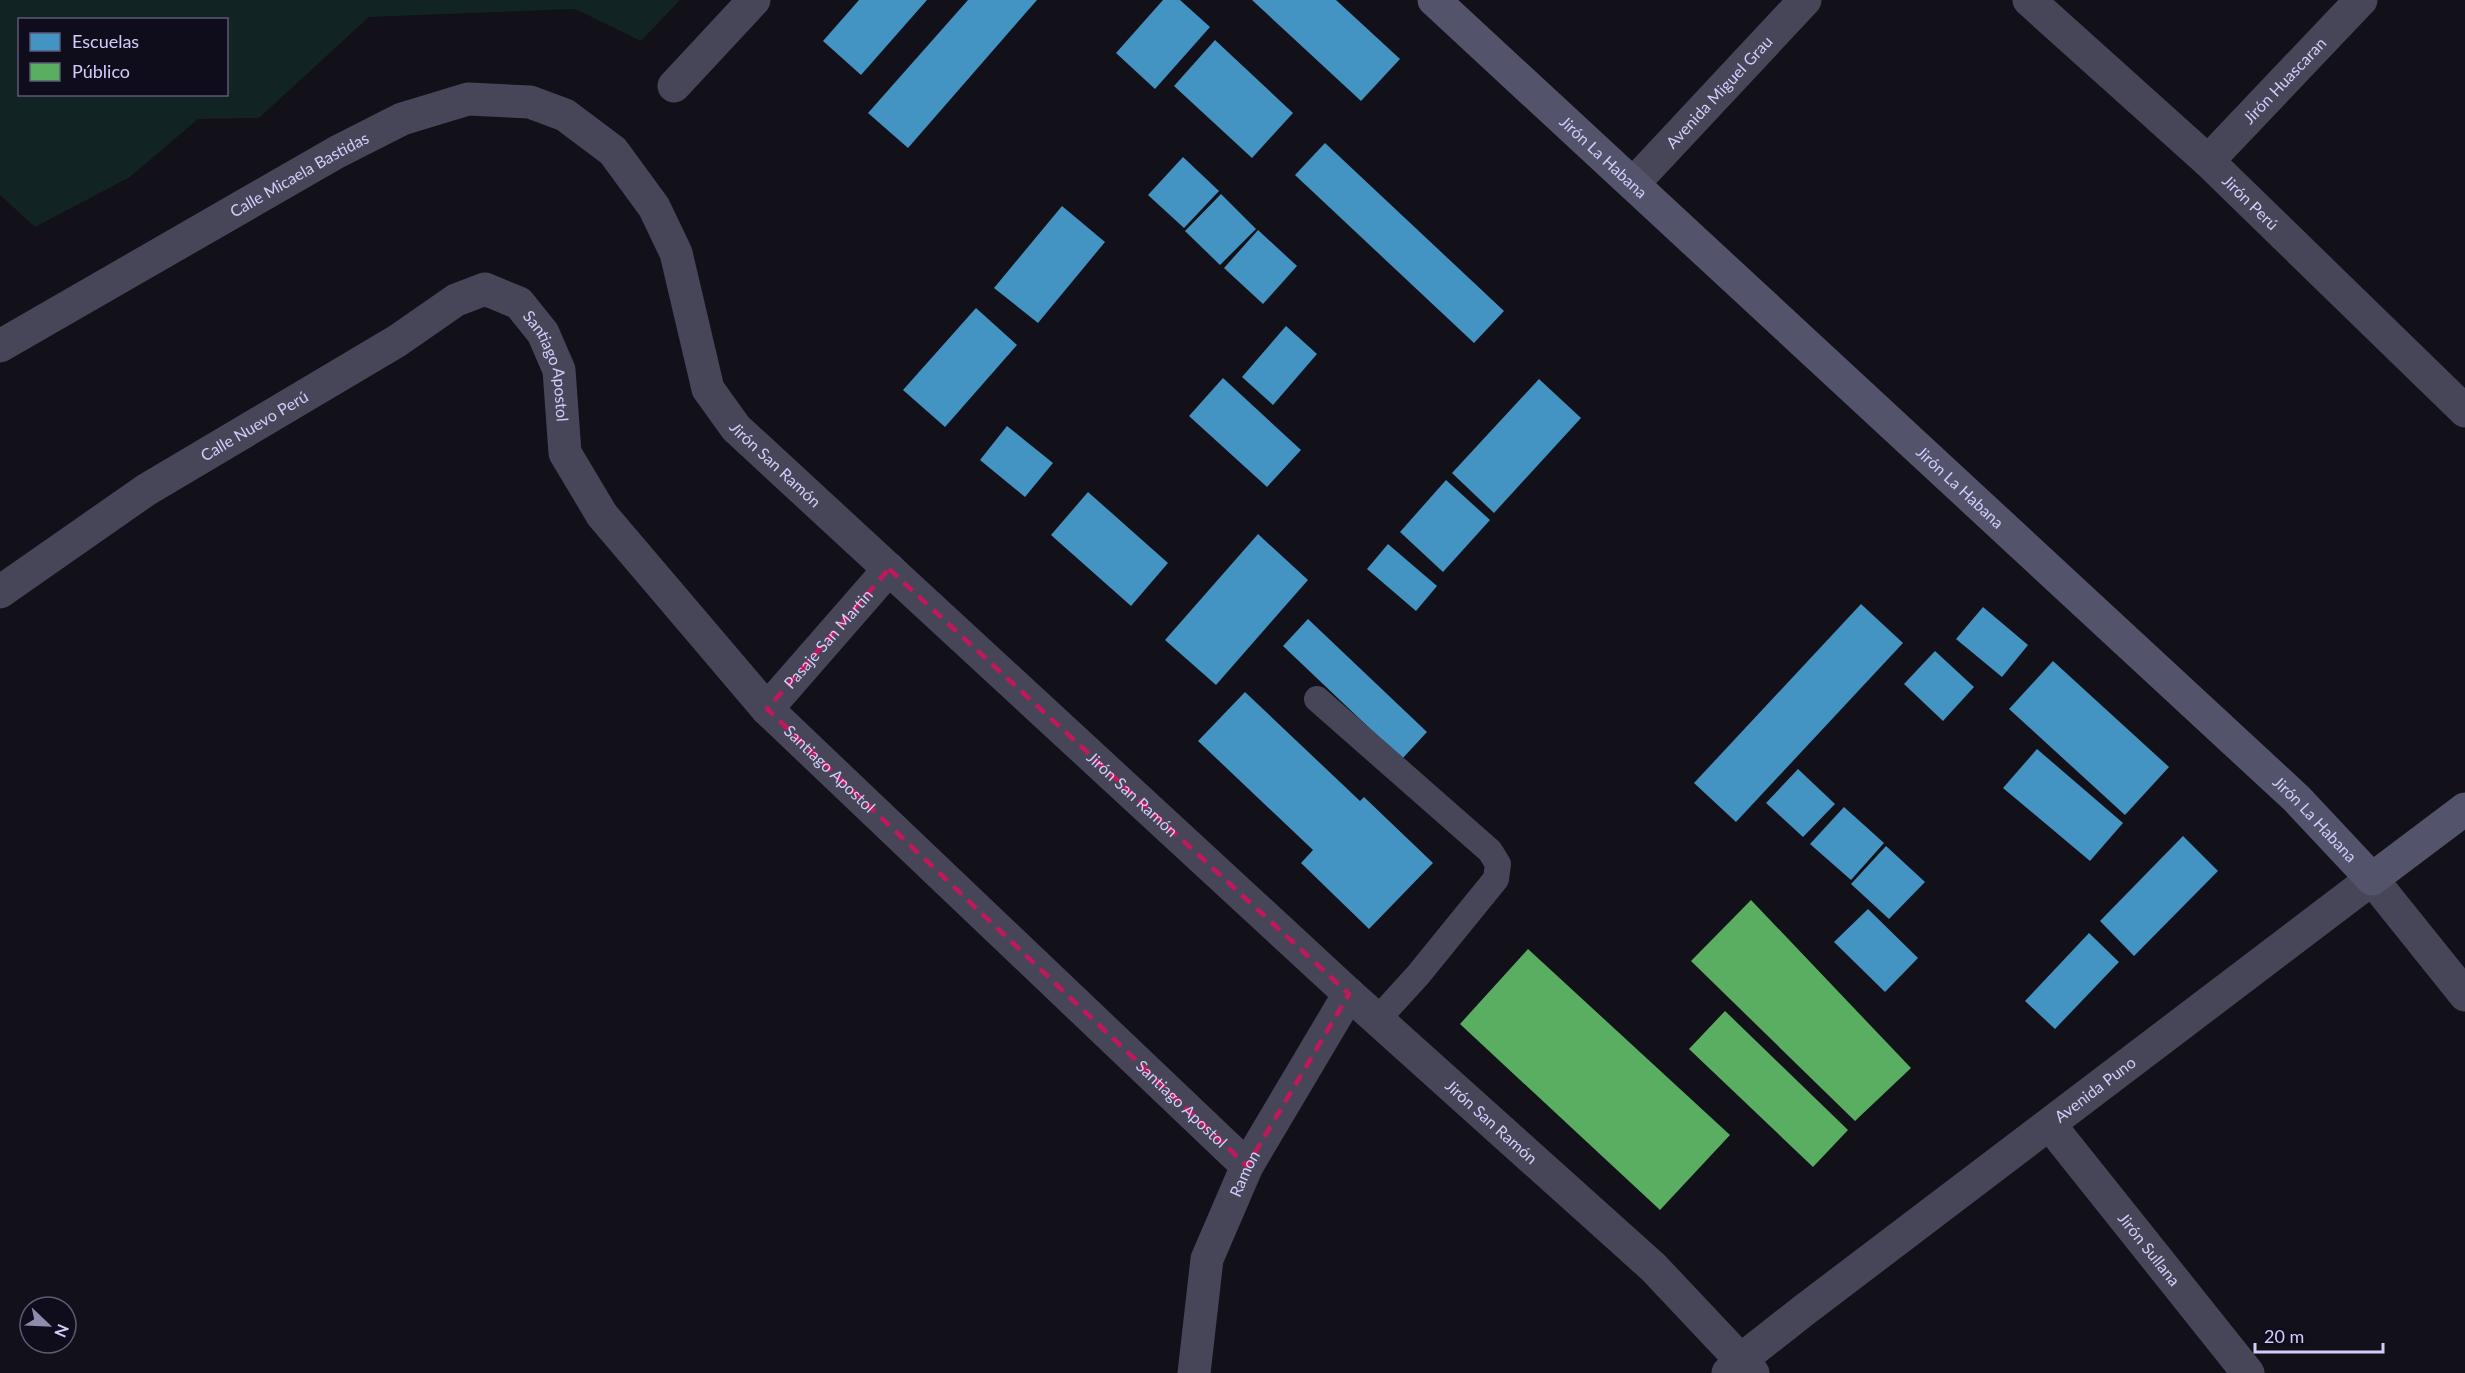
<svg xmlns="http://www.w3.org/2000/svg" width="2465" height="1373" viewBox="0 0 2465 1373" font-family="Lato,sans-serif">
	<rect width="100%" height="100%" fill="#121018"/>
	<path fill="#112322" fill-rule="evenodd" d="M0,0h680l-39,41 -66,-32 -206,8 -110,101 -61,1 -68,58 -95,50 -35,-32zM20,20h206v74h-206z"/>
	<g fill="#4393c3">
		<polygon points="859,0 927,0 861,75 823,41"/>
		<polygon points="968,0 1037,0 908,148 868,113"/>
		<polygon points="1163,0 1180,0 1210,27 1155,89 1116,53"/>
		<polygon points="1252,0 1336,0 1400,59 1361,101"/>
		<polygon points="1215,40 1293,113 1252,158 1174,86"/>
		<polygon points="1325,143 1504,311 1474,343 1295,175"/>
		<polygon points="1183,157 1219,191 1184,228 1148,195"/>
		<polygon points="1221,194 1256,229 1220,265 1185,231"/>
		<polygon points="1062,206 1105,242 1038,323 994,288"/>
		<polygon points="1258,230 1297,266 1263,304 1224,268"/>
		<polygon points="976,308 1017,345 945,427 903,390"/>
		<polygon points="1286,326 1317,354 1273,405 1242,377"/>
		<polygon points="1223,378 1301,450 1267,487 1189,416"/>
		<polygon points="1539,379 1581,418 1494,513 1452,473"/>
		<polygon points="1007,426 1053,463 1025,497 980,460"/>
		<polygon points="1446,480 1490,520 1443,572 1400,532"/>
		<polygon points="1088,492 1168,563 1131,606 1051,535"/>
		<polygon points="1258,534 1308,580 1216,685 1165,640"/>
		<polygon points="1388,544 1437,586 1416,611 1367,569"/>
		<polygon points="1861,604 1903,643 1736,822 1694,783"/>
		<polygon points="1983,607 2028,645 2002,677 1956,639"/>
		<polygon points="1308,619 1427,732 1402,759 1283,646"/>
		<polygon points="1935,651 1974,687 1943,721 1904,684"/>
		<polygon points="2053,661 2169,767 2125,815 2009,709"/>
		<polygon points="1245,692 1360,801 1364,797 1433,863 1369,929 1301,863 1313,850 1198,741"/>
		<polygon points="2037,749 2123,823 2090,861 2003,788"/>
		<polygon points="1798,769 1835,804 1803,837 1766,803"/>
		<polygon points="1844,807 1884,843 1851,880 1810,844"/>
		<polygon points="2183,836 2218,871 2134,956 2100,921"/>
		<polygon points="1886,846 1925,882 1889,919 1851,884"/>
		<polygon points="1868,909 1918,958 1885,992 1834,942"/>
		<polygon points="2089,933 2119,962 2055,1029 2025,1001"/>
	</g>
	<g fill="#5aae61">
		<polygon points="1751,900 1911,1068 1855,1121 1691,961"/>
		<polygon points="1528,949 1730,1135 1660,1210 1460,1024"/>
		<polygon points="1725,1011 1848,1130 1813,1167 1689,1049"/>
	</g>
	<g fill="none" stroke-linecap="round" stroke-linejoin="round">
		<polyline stroke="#474659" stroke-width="26" points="1317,699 1490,851 1498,864 1496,879 1418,975 1377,1020"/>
		<g stroke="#474659" stroke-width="33">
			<path id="s1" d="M2029,0l179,161 257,250"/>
			<polyline points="674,86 754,0"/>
			<path id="s2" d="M2208,161l153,-161"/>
			<path id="s3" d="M1633,184l172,-184"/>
			<path id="s4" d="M0,346l337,-194 65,-33 66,-20 62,3 35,13 48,36 41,56 22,46 32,136 28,39 613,566 304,273 100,106"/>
			<path id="s5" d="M0,592l146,-102 251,-149 59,-41 29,-11 34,14 24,30 16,37 6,83 37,62 165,194 480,457"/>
			<path id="s6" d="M767,709l122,-140"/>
			<path id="s7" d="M2050,1125l198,248"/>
			<path id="s8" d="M1194,1373l13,-114 40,-93 102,-172"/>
			<path id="s9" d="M1728,1373l14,-14 61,-48 569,-432 93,116"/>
		</g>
		<path stroke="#53536b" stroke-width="33" id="s10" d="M1434,0l863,799 75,80 93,-70"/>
	</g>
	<path fill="none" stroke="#c2185b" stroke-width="4.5" stroke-dasharray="12 8" stroke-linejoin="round" d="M889,569l460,425 -102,172 -480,-457z"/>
	<g text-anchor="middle" stroke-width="6" stroke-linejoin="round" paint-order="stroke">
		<g font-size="16" fill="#d1cdfb" stroke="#0f0d1c">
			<text dy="6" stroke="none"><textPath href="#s2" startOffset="111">Jirón Huascaran</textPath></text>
			<text dy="6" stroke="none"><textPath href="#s3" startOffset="126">Avenida Miguel Grau</textPath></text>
			<text dy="6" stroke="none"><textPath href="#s10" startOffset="231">Jirón La Habana</textPath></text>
			<text dy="6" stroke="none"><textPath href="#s4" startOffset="345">Calle Micaela Bastidas</textPath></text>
			<text dy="6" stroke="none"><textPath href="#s1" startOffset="300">Jirón Perú</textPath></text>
			<text dy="6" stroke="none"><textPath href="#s5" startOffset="681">Santiago Apostol</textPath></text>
			<text dy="6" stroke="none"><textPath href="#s5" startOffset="304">Calle Nuevo Perú</textPath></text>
			<text dy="6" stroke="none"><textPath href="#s4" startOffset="1052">Jirón San Ramón</textPath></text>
			<text dy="6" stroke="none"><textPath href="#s10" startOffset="717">Jirón La Habana</textPath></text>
			<text dy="6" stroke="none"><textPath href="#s6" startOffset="93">Pasaje San Martin</textPath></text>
			<text dy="6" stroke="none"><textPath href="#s5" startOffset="1185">Santiago Apostol</textPath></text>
			<text dy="6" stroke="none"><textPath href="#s4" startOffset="1538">Jirón San Ramón</textPath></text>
			<text dy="6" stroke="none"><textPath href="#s10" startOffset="1203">Jirón La Habana</textPath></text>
			<text dy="6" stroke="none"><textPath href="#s9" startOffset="464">Avenida Puno</textPath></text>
			<text dy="6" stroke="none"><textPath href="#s5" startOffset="1671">Santiago Apostol</textPath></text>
			<text dy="6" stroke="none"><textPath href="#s4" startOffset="2024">Jirón San Ramón</textPath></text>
			<text dy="6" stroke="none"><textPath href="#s8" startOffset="208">Ramon</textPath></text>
			<text dy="6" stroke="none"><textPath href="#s7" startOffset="159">Jirón Sullana</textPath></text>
		</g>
	</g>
	<rect x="18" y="18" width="210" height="78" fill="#0f0d1c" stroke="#5d5a75" stroke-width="1.5"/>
	<rect x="30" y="33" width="30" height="18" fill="#4393c3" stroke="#5d5a75" stroke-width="1.5"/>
	<text x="72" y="48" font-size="18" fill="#d1cdfb">Escuelas</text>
	<rect x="30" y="63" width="30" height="18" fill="#5aae61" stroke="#5d5a75" stroke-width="1.5"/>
	<text x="72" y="78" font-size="18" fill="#d1cdfb">Público</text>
	<g transform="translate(48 1325) rotate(113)"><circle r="28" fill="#0f0d1c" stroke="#5d5a75" stroke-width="1.5"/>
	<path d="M0-4.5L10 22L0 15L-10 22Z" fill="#8e8bac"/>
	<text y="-9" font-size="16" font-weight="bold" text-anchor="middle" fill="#d1cdfb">N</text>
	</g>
	<path d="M2255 1343v9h128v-9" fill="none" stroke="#d1cdfb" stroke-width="3"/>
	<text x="2264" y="1343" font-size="18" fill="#d1cdfb" stroke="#0f0d1c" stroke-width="4.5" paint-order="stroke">20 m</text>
</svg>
